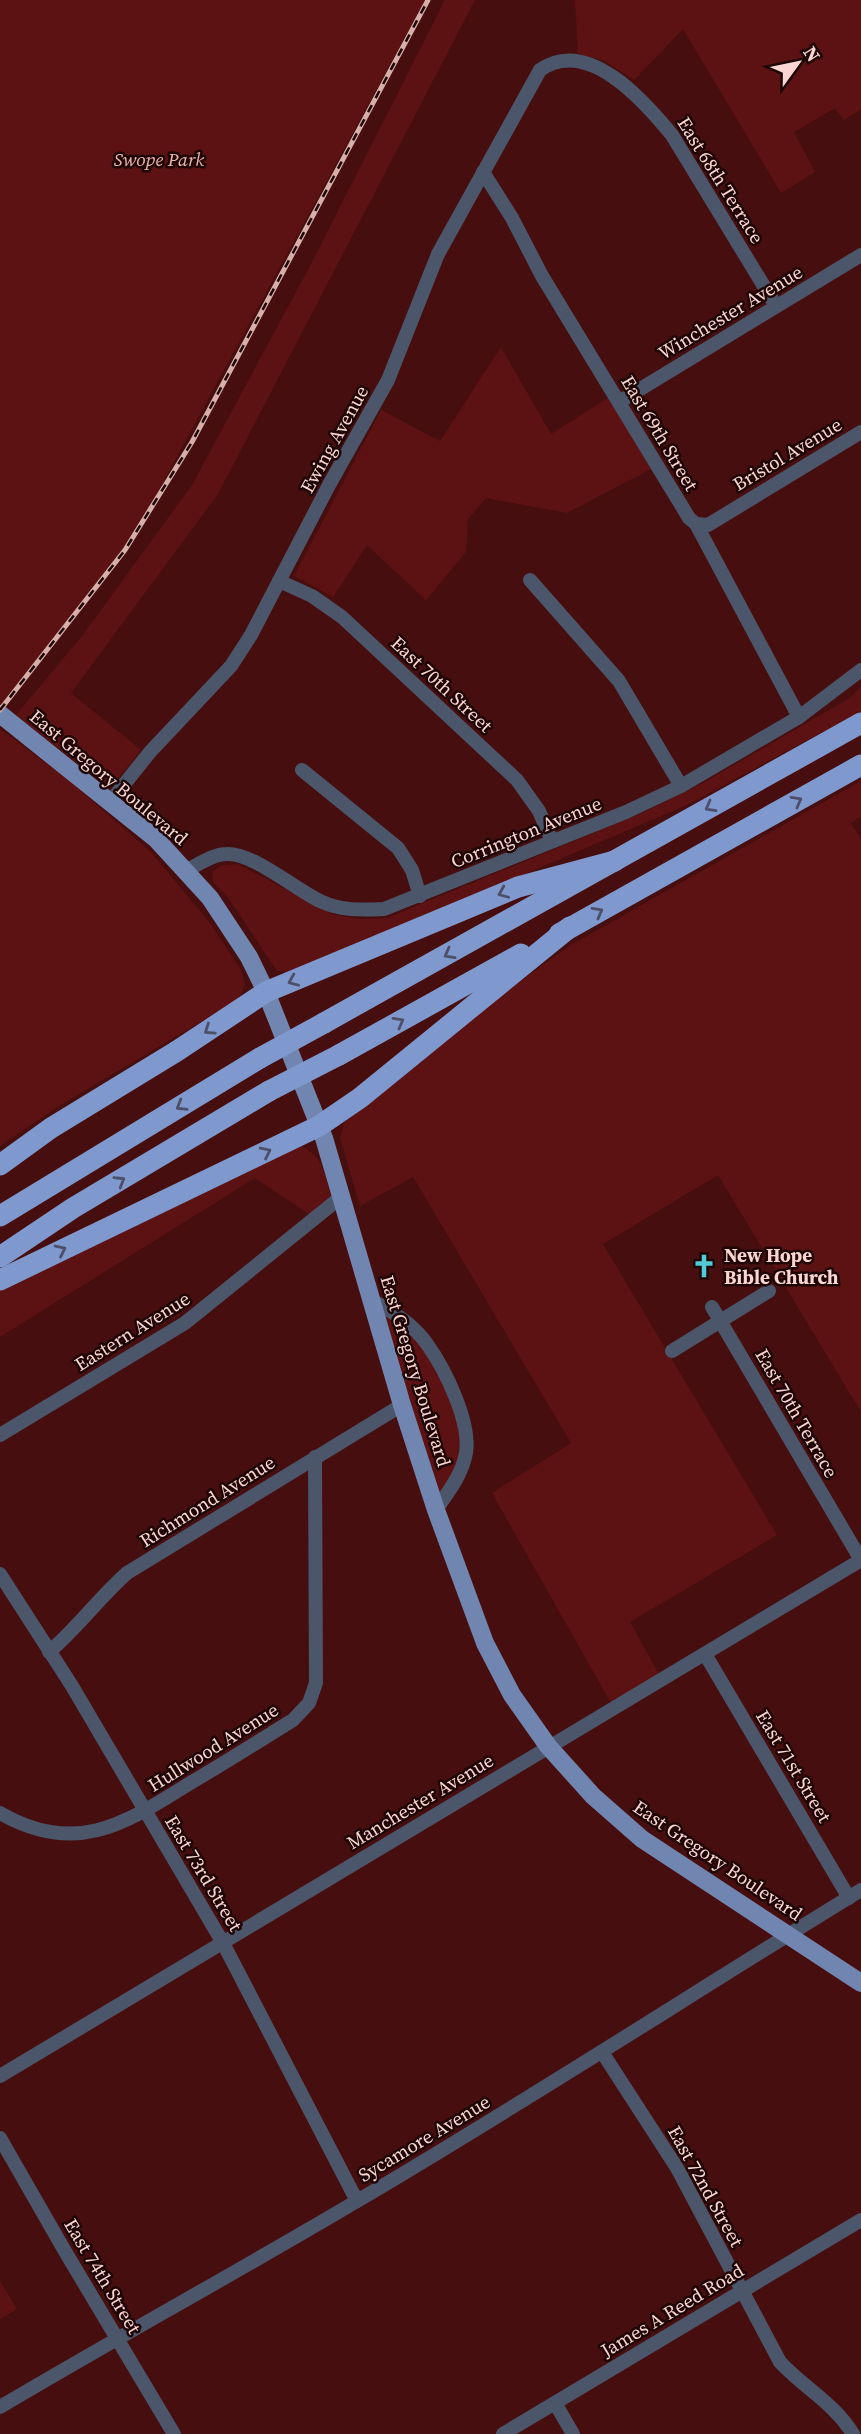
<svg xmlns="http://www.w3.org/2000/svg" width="861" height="2434" viewBox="0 0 861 2434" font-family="'Source Serif 4',serif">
	<rect width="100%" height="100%" fill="#460e0e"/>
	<g fill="#5c1213">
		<polygon points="0,0 425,0 135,534 0,707"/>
		<polygon points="445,0 475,0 218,494 71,693 141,750 110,789 16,715 82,636 192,485 311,264"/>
		<polygon points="575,0 861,0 861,110 844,120 835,108 794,132 815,172 781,193 683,29 634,80 603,60 578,54"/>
		<polygon points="501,347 551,434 608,398 651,469 567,513 486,498 468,519 466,552 426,600 367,545 333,597 294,576 381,410 440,441"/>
		<polygon points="861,686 861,711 689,804 307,967 286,972 277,971 227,896 213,882 213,871 222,865 238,864 334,915 361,919 387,918 642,813 701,784 850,698"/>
		<polygon points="0,729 66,778 150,851 210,923 241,970 245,984 241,995 229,1005 59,1106 0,1146"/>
		<polygon points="861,781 861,817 851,823 861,839 861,1412 718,1175 603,1244 777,1535 630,1622 659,1674 611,1703 492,1493 571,1443 413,1177 360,1206 340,1138 344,1124 356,1111 519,982 571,945"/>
		<path d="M297,1145c26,8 26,27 34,51l-22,18 -54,-36 -255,159v-48z"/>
		<path d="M385,1313c9,8 21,15 30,24 24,27 55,91 42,127 -4,10 -11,20 -16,29l-5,-2 -54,-172z"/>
		<polygon points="0,2281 17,2309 0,2319"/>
	</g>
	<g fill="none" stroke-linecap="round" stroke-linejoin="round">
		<g stroke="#4b566b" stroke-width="14">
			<polyline points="483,172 512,218 542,276 689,518 696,524 799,717"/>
			<polyline points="619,402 861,255"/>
			<polyline points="696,524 708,525 861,432"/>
			<polyline points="530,580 619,681 681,786"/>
			<polyline points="279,581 312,596 342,617 517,780 539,811 552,841"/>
			<polyline points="302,770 398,848 412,870 420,896"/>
			<path d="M110,802l40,-50 81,-86 20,-31 78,-150 59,-105 50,-126 102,-184c48,-34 105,32 132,65l104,171"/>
			<path d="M187,870c12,-6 26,-16 40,-16 26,-1 68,35 93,47 21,10 42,9 64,8l242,-97 55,-26 118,-69 62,-47"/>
			<path d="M373,1301c19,10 41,24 54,43 18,25 44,78 39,109 -4,22 -18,39 -30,57"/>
			<polyline points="672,1351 769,1291"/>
			<polyline points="0,1435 185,1323 341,1197"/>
			<polyline points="0,1574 72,1686 223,1943 357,2201"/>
			<path d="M49,1652c28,-24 50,-54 78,-79l275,-168"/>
			<polyline points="705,1654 849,1898"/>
			<path d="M0,1813c77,44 126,10 192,-31 34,-20 67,-41 101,-62l16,-17 7,-20 -1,-226"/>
			<path d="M602,2052l75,116 103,194c24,26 54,41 73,72"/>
			<polyline points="0,2076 861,1560 712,1307"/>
			<polyline points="0,2138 66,2253 174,2434"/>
			<polyline points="555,2403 573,2434"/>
			<path d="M0,2407c118,-70 239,-136 357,-206 170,-100 336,-208 504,-311"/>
			<polyline points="503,2434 861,2220"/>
		</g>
		<polyline stroke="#7185b1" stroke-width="18" points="0,714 156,839 210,898 249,957 266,992 324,1138 402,1405 436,1510 485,1643 512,1695 548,1746 593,1796 642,1839 861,1983"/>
		<g stroke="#7f98cd" stroke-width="21">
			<polyline points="559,934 861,765"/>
			<polyline points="324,1023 861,723"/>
			<polyline points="339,1055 521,954"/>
			<polyline points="0,1165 51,1128 177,1051 266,992 518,887 615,861"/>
			<polyline points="0,1216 260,1058"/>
			<polyline points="0,1257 73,1208 269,1091"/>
			<polyline points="0,1280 319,1126 360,1098 570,927"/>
		</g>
		<g stroke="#d6aeaa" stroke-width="5">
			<polyline id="rail" points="0,710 125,550 192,442 428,0"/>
		</g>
		<use href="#rail" stroke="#1d0605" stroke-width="2.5" stroke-dasharray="8" stroke-linecap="butt"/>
		<g stroke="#7f98cd" stroke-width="21">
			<polyline points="260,1058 324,1023"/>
			<polyline points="269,1091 339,1055"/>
		</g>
	</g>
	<defs><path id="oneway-chevron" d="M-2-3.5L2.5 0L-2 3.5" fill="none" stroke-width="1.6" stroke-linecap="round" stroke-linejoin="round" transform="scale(1.75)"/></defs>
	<g stroke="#4e4f69">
		<use href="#oneway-chevron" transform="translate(797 801) rotate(-29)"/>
		<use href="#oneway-chevron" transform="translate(710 807) rotate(151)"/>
		<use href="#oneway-chevron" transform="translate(503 893) rotate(157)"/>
		<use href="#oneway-chevron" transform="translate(598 912) rotate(-29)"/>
		<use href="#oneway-chevron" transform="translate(449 954) rotate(151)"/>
		<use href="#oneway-chevron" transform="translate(293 981) rotate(157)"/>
		<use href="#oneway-chevron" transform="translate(399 1022) rotate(-29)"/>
		<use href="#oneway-chevron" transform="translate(209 1030) rotate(146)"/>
		<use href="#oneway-chevron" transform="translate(181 1106) rotate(149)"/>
		<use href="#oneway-chevron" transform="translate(266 1152) rotate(-26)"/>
		<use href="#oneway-chevron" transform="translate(120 1181) rotate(-31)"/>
		<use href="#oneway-chevron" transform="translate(61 1250) rotate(-26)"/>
	</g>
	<defs>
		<g id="church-bare" transform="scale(1.89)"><path d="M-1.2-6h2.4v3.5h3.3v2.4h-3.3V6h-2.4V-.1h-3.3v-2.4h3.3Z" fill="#52cbd8" stroke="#1d0605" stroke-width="2.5" paint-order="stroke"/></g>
	</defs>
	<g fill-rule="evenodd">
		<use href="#church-bare" x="704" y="1266"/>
	</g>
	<g text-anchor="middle" stroke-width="5" stroke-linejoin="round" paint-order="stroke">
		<g font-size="19" font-style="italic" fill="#eeb5af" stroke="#1d0605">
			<text x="159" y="166">Swope Park</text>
		</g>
		<g font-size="19" fill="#fad5d1" stroke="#1d0605">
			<text transform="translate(721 180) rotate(58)" y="7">East 68th Terrace</text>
			<text transform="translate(730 312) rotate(-31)" y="7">Winchester Avenue</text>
			<text transform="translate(660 433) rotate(59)" y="7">East 69th Street</text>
			<text transform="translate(334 439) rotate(-61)" y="7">Ewing Avenue</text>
			<text transform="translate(787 454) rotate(-31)" y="7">Bristol Avenue</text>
			<text transform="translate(442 684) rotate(43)" y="7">East 70th Street</text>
			<text transform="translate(109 777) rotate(40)" y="7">East Gregory Boulevard</text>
			<text transform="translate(526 832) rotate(-22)" y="7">Corrington Avenue</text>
			<text transform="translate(132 1331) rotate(-32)" y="7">Eastern Avenue</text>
			<text transform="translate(416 1371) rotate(73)" y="7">East Gregory Boulevard</text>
			<text transform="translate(797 1413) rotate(60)" y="7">East 70th Terrace</text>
			<text transform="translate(207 1501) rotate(-32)" y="7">Richmond Avenue</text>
			<text transform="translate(213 1747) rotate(-32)" y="7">Hullwood Avenue</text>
			<text transform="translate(794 1766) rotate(59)" y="7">East 71st Street</text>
			<text transform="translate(420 1801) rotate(-31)" y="7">Manchester Avenue</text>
			<text transform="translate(718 1860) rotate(34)" y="7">East Gregory Boulevard</text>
			<text transform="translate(204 1873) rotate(59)" y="7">East 73rd Street</text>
			<text transform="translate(424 2138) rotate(-31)" y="7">Sycamore Avenue</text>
			<text transform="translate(706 2186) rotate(61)" y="7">East 72nd Street</text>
			<text transform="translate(103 2276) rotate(59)" y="7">East 74th Street</text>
			<text transform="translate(672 2310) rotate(-31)" y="7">James A Reed Road</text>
		</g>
		<g font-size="19" font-weight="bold" fill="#fad5d1" stroke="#1d0605" text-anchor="start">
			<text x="724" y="1262">New Hope<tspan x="724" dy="22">Bible Church</tspan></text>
		</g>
	</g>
	<g transform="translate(798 63) rotate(57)" stroke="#1d0605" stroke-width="5" paint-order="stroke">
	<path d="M0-5L12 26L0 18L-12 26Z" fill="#fad5d1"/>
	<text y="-10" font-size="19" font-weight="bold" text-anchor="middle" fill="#fad5d1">N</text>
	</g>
</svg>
